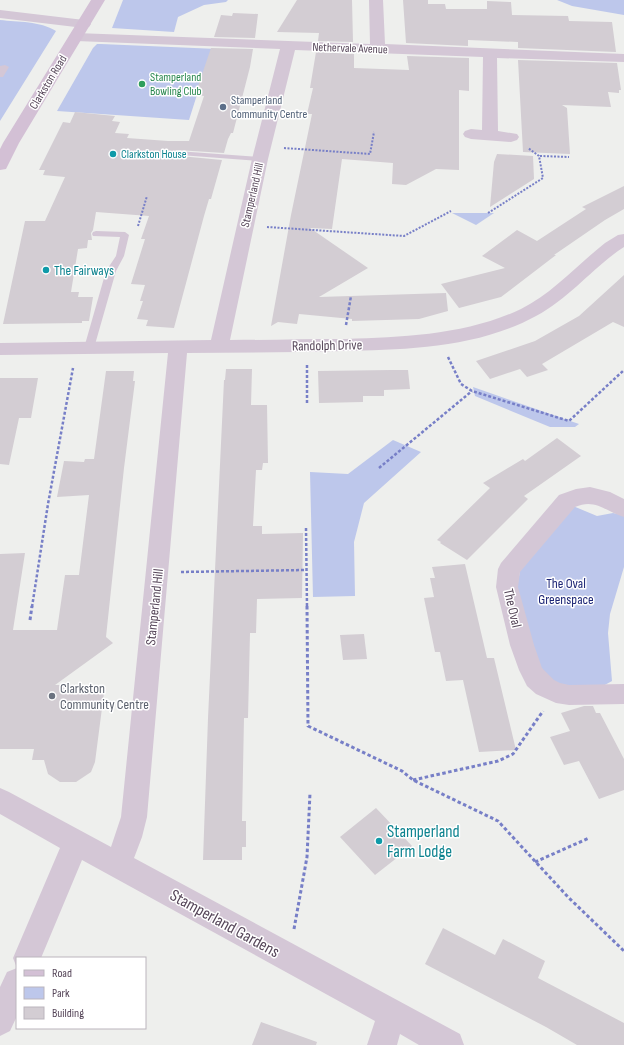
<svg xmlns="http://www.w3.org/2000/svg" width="624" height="1045" viewBox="0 0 624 1045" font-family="'Sofia Sans Condensed',sans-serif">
	<rect width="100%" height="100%" fill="#eeefed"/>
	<g fill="#bdc7eb">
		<polygon points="123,0 228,0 226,2 204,5 178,17 174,32 112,28"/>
		<polygon points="557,0 624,0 624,15 572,6"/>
		<path d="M0,20c18,2 40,1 56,11l-56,90z"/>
		<polygon points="97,44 101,44 241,50 208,60 189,120 57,111 93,48"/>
		<polygon points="452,213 494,213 476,225"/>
		<polygon points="473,387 579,424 575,427 550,427 475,396"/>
		<polygon points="393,440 421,452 364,503 354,542 355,596 313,597 310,472 348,474"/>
		<polygon points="573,506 597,516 613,513 624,515 624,567 610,614 608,633 612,681 603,686 564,686 555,684 542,671 516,593 520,571"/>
	</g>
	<g fill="#d3cdd3">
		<polygon points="297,0 352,0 353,42 318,41 319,33 277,32"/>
		<polygon points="403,0 428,0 428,4 445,4 446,9 487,9 487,1 511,2 512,15 568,16 569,21 612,22 616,52 518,48 518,42 468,40 468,46 406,43"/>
		<polygon points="233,13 258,14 255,38 214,37 221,15 232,16"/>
		<polygon points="211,48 253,49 250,67 233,133 231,133 228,139 224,153 177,150 175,152 180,156 222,160 211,199 209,199 204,216 174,328 146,326 148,320 137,319 143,301 140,301 145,285 131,284 145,239 141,239 149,216 96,212 93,230 91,233 92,240 88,240 87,248 78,249 71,292 79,292 78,297 93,297 89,321 82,321 82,323 3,324 25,221 45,221 65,177 43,175 45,170 39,170 63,122 70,123 75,112 115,116 112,121 120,122 115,133 129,134 127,138 168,141 189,141 204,96 195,95"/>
		<polygon points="316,52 354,54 354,68 409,70 407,56 469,58 469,91 459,90 459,170 436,169 406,185 392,184 393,163 342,159 332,229 310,228 368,268 319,297 446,293 448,311 419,319 352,321 352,319 299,314 297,324 278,322 271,326 291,215 312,114 307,114 313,88 310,88"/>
		<polygon points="518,60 617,63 621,90 619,90 619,93 608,92 611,107 562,105 567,108 570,154 523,152"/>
		<polygon points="497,154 533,156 534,179 490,207 494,162"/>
		<polygon points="624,186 624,209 605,220 554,255 556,255 501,297 459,308 441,284 505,268 482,256 517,230 537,241 586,209 582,207"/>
		<polygon points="624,275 624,327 613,322 542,364 548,370 527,377 520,369 490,379 476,361 535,341 579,316"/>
		<polygon points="226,369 252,369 251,405 267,405 268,463 263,463 262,470 256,470 253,526 262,526 262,534 303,533 302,598 257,599 256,633 250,633 248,718 244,718 242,821 246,821 246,847 242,847 242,860 203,860 208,718 224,380 225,380"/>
		<polygon points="391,370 408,370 410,389 384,390 384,396 363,396 363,402 319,403 318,371"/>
		<polygon points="106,371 134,371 133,381 135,381 124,468 106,637 113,643 55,685 105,685 95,762 91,772 76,782 60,782 48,774 44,760 32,760 34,749 0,749 0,554 25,553 13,630 57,630 65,575 79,575 89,495 57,497 64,461 84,462 85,459 94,459"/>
		<polygon points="0,378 38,378 31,418 19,418 9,465 0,464"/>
		<polygon points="557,438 581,456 524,496 528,499 467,560 440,543 441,542 437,540 490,488 483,483 523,459 525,461"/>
		<polygon points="465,564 487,658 494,658 516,750 479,752 463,680 446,681 440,652 435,652 424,598 434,597 430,578 435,578 432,567"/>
		<polygon points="364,634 367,659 343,660 340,635"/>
		<polygon points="584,706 593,706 596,713 600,713 624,759 624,790 599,799 579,761 564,765 550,737 570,731 561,713"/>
		<polygon points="376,808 412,846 375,875 340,837"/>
		<polygon points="443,928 495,955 503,939 545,961 538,978 624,1023 624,1045 577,1045 546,1027 425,964"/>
		<polygon points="261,1022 317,1042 316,1045 252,1045"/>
	</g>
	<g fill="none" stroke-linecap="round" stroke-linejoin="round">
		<g stroke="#777fc7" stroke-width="2" stroke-dasharray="2 1.5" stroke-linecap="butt">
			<polyline points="284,148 370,154 374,132"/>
			<polyline points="540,156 569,157"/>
			<polyline points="488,213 543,178 539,156 528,148"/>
			<polyline points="138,226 147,196"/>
			<polyline points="267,227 404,236 451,211"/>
		</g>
		<g stroke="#777fc7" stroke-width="2.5" stroke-dasharray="3 2" stroke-linecap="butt">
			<polyline points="346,325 351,296"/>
			<polyline points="448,357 461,384 472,391 569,421 624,370"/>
			<polyline points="307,365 307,403"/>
			<polyline points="379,468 472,391"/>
			<polyline points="306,528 307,607"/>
			<polyline points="181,572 306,570"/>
			<polyline points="32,607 48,504 73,368"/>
		</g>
		<g stroke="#777fc7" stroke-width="3" stroke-dasharray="3.5 2.5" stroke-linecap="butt">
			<polyline points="307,606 308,726 402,771 413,780 498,821 568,897 624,951"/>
			<polyline points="30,620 32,606"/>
			<polyline points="413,780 498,761 513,754 543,711"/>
			<polyline points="535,862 589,838"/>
			<polyline points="294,929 307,857 310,793"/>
		</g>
		<g fill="#d4c7d6" fill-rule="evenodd">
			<polygon points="5,65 9,67 3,77 0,77 0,66"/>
			<polygon points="177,151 260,157 264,159 260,161 180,155 176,153"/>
			<polygon points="96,231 125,232 129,235 124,256 116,271 94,348 89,351 84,348 106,271 116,256 120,237 93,236 92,234 93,232"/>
		</g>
		<g fill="#d4c7d6" fill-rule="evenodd">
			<path d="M369,0h14l2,44 239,10v8l-127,-4 1,73 19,3 2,3 -2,3 -6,2 -40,-3 -6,-2 -2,-3 2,-3 6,-2 11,1 1,-73 -188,-7 -27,109 -38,181c39,0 77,-1 116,-1 59,-2 120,-4 175,-30 32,-16 56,-44 84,-66l13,-8 6,-1v13c-31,20 -54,51 -88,69 -58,32 -130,34 -194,35 -52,2 -103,1 -155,2l-40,464 -5,20 -8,21 326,176 4,11h-45l-19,-11 -3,11h-30l8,-24 -293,-161 -41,98h-24v58l-7,15 -10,5v-49l7,-15 10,-4 -4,-10 47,-110 -60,-34v-26l9,4 102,55 10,-30 47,-464 -168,2v-12l211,-3 41,-181 28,-110 -204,-8 -5,-1 -2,-3 2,-3 5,-1 294,11z"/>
			<polygon points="0,10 84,20 89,21 91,24 89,27 84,28 0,18"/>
			<path d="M590,487l20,5 14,7v18c-19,-6 -29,-19 -49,-10l-55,65 -2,15 16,58 8,23 12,12 6,3 9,2 55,-1v20l-55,1 -13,-2 -20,-9 -9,-8 -8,-16 -9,-25 -14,-58 2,-18 3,-6 58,-68 17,-6z"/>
		</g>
		<polygon fill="#d3c0d5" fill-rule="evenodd" points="91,0 105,0 19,143 6,169 0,170 0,149 3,143"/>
	</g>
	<circle fill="#2e9e5b" stroke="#fff" stroke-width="1.5" cx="142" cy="84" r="4"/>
	<circle fill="#5c6f8a" stroke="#fff" stroke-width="1.5" cx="223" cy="107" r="4"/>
	<g fill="#0f9aa8" stroke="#fff" stroke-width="1.5">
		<circle cx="113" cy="154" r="4"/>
		<circle cx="46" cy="270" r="4"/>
		<circle cx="379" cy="841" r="4"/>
	</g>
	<circle fill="#6b7280" stroke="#fff" stroke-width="1.5" cx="52" cy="696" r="4"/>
	<g text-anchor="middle" stroke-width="3" stroke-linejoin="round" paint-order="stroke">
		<g font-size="12" fill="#564659" stroke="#fff">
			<text transform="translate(350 48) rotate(2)" y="4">Nethervale Avenue</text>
			<text transform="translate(48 82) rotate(-59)" y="4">Clarkston Road</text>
			<text transform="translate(252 195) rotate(-77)" y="4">Stamperland Hill</text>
		</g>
		<g font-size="12" fill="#27864d" stroke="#fff" text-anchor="start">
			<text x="150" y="81">Stamperland<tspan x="150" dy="14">Bowling Club</tspan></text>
		</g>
		<g font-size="12" fill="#4e5e75" stroke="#fff" text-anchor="start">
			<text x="231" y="104">Stamperland<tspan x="231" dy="14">Community Centre</tspan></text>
		</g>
		<g font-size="12" fill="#0d838f" stroke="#fff" text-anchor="start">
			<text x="121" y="158">Clarkston House</text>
		</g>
		<g font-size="14" fill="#0d838f" stroke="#fff" text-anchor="start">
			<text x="54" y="275">The Fairways</text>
		</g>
		<g font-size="14" fill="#564659" stroke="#fff">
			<text transform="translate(327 345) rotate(-1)" y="5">Randolph Drive</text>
			<text transform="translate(154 607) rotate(-84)" y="5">Stamperland Hill</text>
			<text transform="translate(513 608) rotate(77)" y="5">The Oval</text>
		</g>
		<g font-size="14" fill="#1c2575" stroke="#fff">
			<text x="566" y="588">The Oval<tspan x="566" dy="16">Greenspace</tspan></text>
		</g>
		<g font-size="14" fill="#5b616d" stroke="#fff" text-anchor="start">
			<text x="60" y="693">Clarkston<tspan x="60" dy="16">Community Centre</tspan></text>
		</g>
		<g font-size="17" fill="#0d838f" stroke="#fff" text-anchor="start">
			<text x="387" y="837">Stamperland<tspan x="387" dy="20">Farm Lodge</tspan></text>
		</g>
		<g font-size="17" fill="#564659" stroke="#fff">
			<text transform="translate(225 923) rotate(29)" y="6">Stamperland Gardens</text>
		</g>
	</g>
	<rect x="16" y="957" width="130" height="72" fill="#ffffff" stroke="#bbb5bd"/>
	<rect x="24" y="970" width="20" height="6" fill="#d3c0d5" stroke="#bbb5bd"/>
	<text x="52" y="977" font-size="12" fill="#564659">Road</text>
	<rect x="24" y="987" width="20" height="12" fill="#bdc7eb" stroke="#bbb5bd"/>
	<text x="52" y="997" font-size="12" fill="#564659">Park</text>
	<rect x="24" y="1007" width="20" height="12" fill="#d3cdd3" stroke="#bbb5bd"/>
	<text x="52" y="1017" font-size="12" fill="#564659">Building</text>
</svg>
